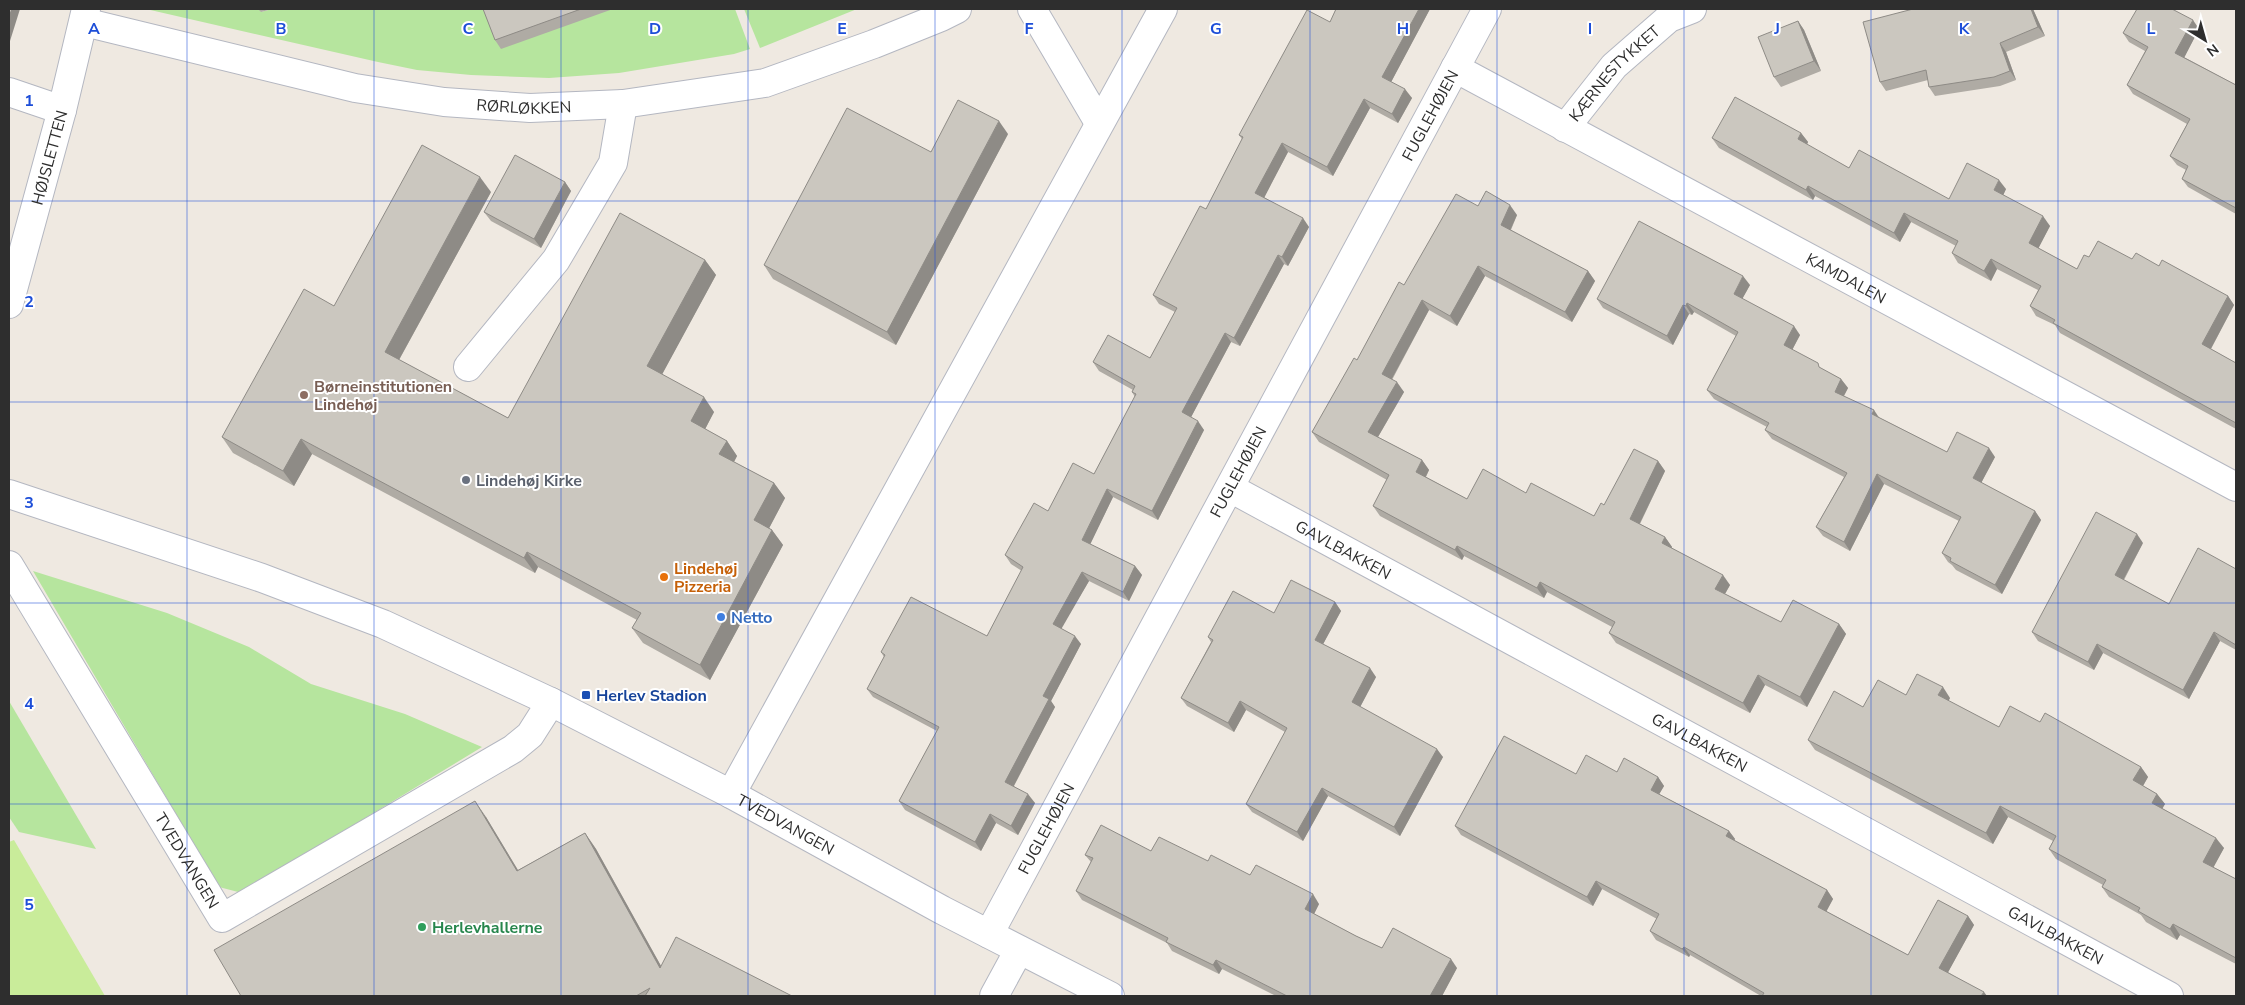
<svg xmlns="http://www.w3.org/2000/svg" width="2245" height="1005" viewBox="0 0 2245 1005" font-family="'Nunito Sans',sans-serif">
	<rect width="100%" height="100%" fill="#efe9e1"/>
	<g fill="#b6e59e">
		<polygon points="146,9 260,9 261,12 272,9 735,9 750,49 734,54 619,73 549,78 471,75 417,70 378,62"/>
		<polygon points="744,9 857,9 760,48"/>
		<polygon points="33,571 167,613 249,647 311,684 405,714 482,747 242,893 219,887"/>
		<polygon points="9,701 96,849 19,832 9,817"/>
	</g>
	<polygon fill="#c9ec9a" points="14,840 105,996 9,996 9,842"/>
	<g fill="none" stroke-linecap="round" stroke-linejoin="round">
		<g stroke="#b4b7c1" stroke-width="30">
			<g id="minor">
				<polyline points="1032,9 1099,123"/>
				<path id="s1" d="M84,22l271,66 89,14 86,6 93,-4 142,-21 109,-39 67,-27 16,-8"/>
				<path id="s2" d="M1455,68l781,419"/>
				<polyline points="9,92 62,110"/>
				<path id="s3" d="M1565,128l49,-62 55,-48 23,-9"/>
				<path id="s4" d="M9,304l53,-194 24,-101"/>
				<polyline points="468,367 556,260 613,163 623,104"/>
				<path id="s5" d="M1230,488l939,508"/>
				<path id="s6" d="M9,494l253,84 121,46 168,78 180,92 211,116 168,86"/>
				<path id="s7" d="M9,565l213,353 291,-169 17,-14 21,-33"/>
				<polyline points="731,794 1163,9"/>
				<path id="s8" d="M989,934l498,-925"/>
				<polyline points="994,996 1019,950"/>
			</g>
		</g>
		<use href="#minor" stroke="#fff" stroke-width="28"/>
	</g>
	<g fill="#afaba4">
		<polygon points="258,9 272,9 261,12"/>
		<polygon points="483,9 613,9 501,49 495,40"/>
		<polygon points="1336,9 1430,9 1391,82 1412,98 1398,123 1370,108 1333,176 1288,152 1264,197 1309,227 1288,266 1284,264 1240,346 1231,342 1191,417 1204,430 1158,520 1113,497 1090,544 1135,566 1142,575 1129,601 1089,581 1061,628 1081,644 1051,701 1055,707 1014,786 1035,803 1018,835 996,823 981,851 905,810 899,801 937,731 873,697 867,689 884,657 881,652 987,636 1022,571 1011,564 1005,555 1048,511 1094,474 1135,397 1132,392 1133,390 1099,371 1093,362 1150,358 1175,312 1159,304 1153,295 1206,209 1242,139 1239,135 1330,22"/>
		<polygon points="2033,9 2045,36 2006,52 2016,80 2000,86 1935,96 1929,87 1928,80 1886,91 1880,82"/>
		<polygon points="1798,21 1804,30 1821,71 1781,87 1774,77"/>
		<polygon points="2199,29 2184,57 2236,85 2236,214 2188,187 2182,179 2186,170 2177,165 2170,156 2187,124 2133,94 2127,85 2145,51 2129,42 2123,33"/>
		<polygon points="1801,133 1808,142 1807,145 1849,168 1949,199 2006,189 2003,195 2050,226 2038,248 2077,269 2089,257 2132,259 2159,266 2228,296 2234,305 2211,349 2236,363 2236,429 2060,333 2055,325 2036,316 2030,306 2038,290 1997,269 1991,281 1958,263 1952,253 1956,246 1911,222 1900,242 1815,196 1813,200 1719,148 1712,138"/>
		<polygon points="1008,134 896,345 773,279 764,265"/>
		<polygon points="565,182 571,191 541,248 491,221 484,212"/>
		<polygon points="491,192 399,360 508,418 705,260 716,275 662,374 714,412 705,429 727,441 737,456 734,462 774,483 785,498 769,528 772,530 783,545 710,680 643,643 632,628 637,620 538,567 535,573 312,454 294,486 233,453 222,437 334,306"/>
		<polygon points="1478,206 1517,215 1511,230 1588,271 1595,281 1572,322 1485,276 1457,326 1429,310 1392,380 1404,392 1378,437 1422,460 1429,470 1426,477 1467,499 1526,493 1594,516 1604,505 1658,461 1665,471 1640,524 1665,537 1672,547 1672,548 1730,585 1725,594 1781,622 1839,624 1846,634 1807,707 1765,685 1750,713 1616,643 1609,633 1612,627 1547,592 1544,598 1464,556 1462,560 1380,516 1373,506 1387,480 1319,442 1312,432 1404,285"/>
		<polygon points="1750,285 1742,299 1800,335 1792,350 1822,369 1841,379 1848,388 1844,396 1878,417 1947,452 1995,457 1981,483 2035,511 2041,520 2002,594 1956,570 1952,565 1948,562 1942,553 1959,521 1884,484 1850,551 1823,536 1816,527 1844,477 1772,439 1765,430 1767,427 1714,399 1707,390 1736,336 1694,312 1692,315 1689,314 1673,345 1603,308 1597,299"/>
		<polygon points="2143,543 2124,580 2169,604 2236,569 2236,650 2220,641 2189,699 2103,653 2094,670 2038,641 2032,632"/>
		<polygon points="1335,602 1341,611 1323,644 1376,677 1360,707 1443,757 1400,836 1328,796 1303,841 1252,812 1246,804 1285,732 1246,710 1234,732 1187,706 1181,698 1211,642 1208,637 1274,613"/>
		<polygon points="1906,695 1950,698 1948,701 1999,727 2040,722 2141,767 2148,777 2143,786 2157,794 2165,804 2162,808 2224,848 2213,867 2236,879 2236,964 2180,935 2177,940 2146,922 2141,915 2109,897 2102,887 2103,885 2056,859 2049,849 2053,841 2008,817 1993,844 1815,750 1808,740 1863,707"/>
		<polygon points="1617,772 1658,777 1664,786 1659,794 1729,831 1735,839 1734,840 1827,890 1833,899 1826,911 1908,955 1968,916 1974,925 1948,972 1987,996 1761,996 1690,955 1689,957 1656,940 1650,931 1657,919 1602,889 1593,906 1461,835 1455,826 1576,774"/>
		<polygon points="486,817 518,870 585,833 596,849 661,966 792,996 241,996"/>
		<polygon points="1151,851 1208,861 1250,875 1319,904 1314,914 1356,936 1382,948 1457,968 1442,996 1276,996 1222,969 1219,974 1172,951 1167,943 1082,900 1076,891 1091,862 1085,855"/>
	</g>
	<g fill="#8e8b86">
		<polygon points="11,9 20,9 10,41 9,39 9,16"/>
		<polygon points="1419,9 1430,9 1389,86 1382,77"/>
		<polygon points="2031,9 2033,9 2045,36 2038,27"/>
		<polygon points="2193,20 2199,29 2182,62 2175,53"/>
		<polygon points="1798,21 1804,30 1821,71 1814,61"/>
		<polygon points="2000,43 2006,52 2016,80 2010,71"/>
		<polygon points="1405,89 1412,98 1398,123 1392,114"/>
		<polygon points="1364,99 1370,108 1333,176 1327,167"/>
		<polygon points="999,121 1008,134 896,345 887,332"/>
		<polygon points="1801,133 1808,142 1804,149 1798,139"/>
		<polygon points="1282,143 1288,152 1262,202 1255,193"/>
		<polygon points="480,177 491,192 395,367 385,352"/>
		<polygon points="1999,180 2006,189 2001,200 1994,190"/>
		<polygon points="565,182 571,191 541,248 534,239"/>
		<polygon points="1808,186 1815,196 1813,200 1806,190"/>
		<polygon points="1510,205 1517,215 1508,235 1501,225"/>
		<polygon points="1904,213 1911,222 1900,242 1894,233"/>
		<polygon points="2043,216 2050,226 2036,253 2029,243"/>
		<polygon points="1303,218 1309,227 1288,266 1282,257"/>
		<polygon points="1278,255 1284,264 1240,346 1234,338"/>
		<polygon points="1991,259 1997,269 1991,281 1984,271"/>
		<polygon points="705,260 716,275 658,382 647,366"/>
		<polygon points="1478,266 1485,276 1457,326 1450,316"/>
		<polygon points="1588,271 1595,281 1572,322 1565,312"/>
		<polygon points="1743,276 1750,285 1740,303 1734,294"/>
		<polygon points="2228,296 2234,305 2208,354 2202,344"/>
		<polygon points="1422,300 1429,310 1389,384 1382,374"/>
		<polygon points="1687,303 1694,312 1692,315 1686,306"/>
		<polygon points="1683,305 1689,314 1673,345 1667,336"/>
		<polygon points="1794,326 1800,335 1790,354 1784,345"/>
		<polygon points="1225,333 1231,342 1189,421 1182,412"/>
		<polygon points="1841,379 1848,388 1841,401 1835,392"/>
		<polygon points="1397,382 1404,392 1375,442 1368,432"/>
		<polygon points="704,397 714,412 701,437 691,421"/>
		<polygon points="1874,410 1880,419 1872,414"/>
		<polygon points="1198,421 1204,430 1158,520 1152,511"/>
		<polygon points="301,439 312,454 294,486 283,471"/>
		<polygon points="727,441 737,456 730,469 719,454"/>
		<polygon points="1989,448 1995,457 1979,487 1973,478"/>
		<polygon points="1422,460 1429,470 1423,482 1416,472"/>
		<polygon points="1658,461 1665,471 1637,529 1630,519"/>
		<polygon points="1877,474 1884,484 1850,551 1844,542"/>
		<polygon points="774,483 785,498 765,536 754,520"/>
		<polygon points="1107,489 1113,497 1088,549 1082,540"/>
		<polygon points="2035,511 2041,520 2002,594 1995,585"/>
		<polygon points="772,530 783,545 710,680 700,665"/>
		<polygon points="2137,534 2143,543 2121,584 2115,575"/>
		<polygon points="1665,537 1672,547 1669,553 1662,543"/>
		<polygon points="1457,546 1464,556 1462,560 1455,550"/>
		<polygon points="527,552 538,567 535,573 524,558"/>
		<polygon points="1135,566 1142,575 1129,601 1123,592"/>
		<polygon points="1082,572 1089,581 1059,633 1053,624"/>
		<polygon points="1723,575 1730,585 1722,599 1715,589"/>
		<polygon points="1540,582 1547,592 1544,598 1537,588"/>
		<polygon points="1335,602 1341,611 1321,648 1315,640"/>
		<polygon points="1839,624 1846,634 1807,707 1800,697"/>
		<polygon points="2214,632 2220,641 2189,699 2183,690"/>
		<polygon points="1075,636 1081,644 1051,701 1055,707 1011,791 1005,782 1043,696"/>
		<polygon points="2097,644 2103,653 2094,670 2088,662"/>
		<polygon points="1370,668 1376,677 1358,711 1352,702"/>
		<polygon points="1758,675 1765,685 1750,713 1743,703"/>
		<polygon points="1943,687 1950,698 1946,706 1938,695"/>
		<polygon points="1240,701 1246,710 1234,732 1228,723"/>
		<polygon points="1437,749 1443,757 1400,836 1394,827"/>
		<polygon points="2141,767 2148,777 2140,791 2133,780"/>
		<polygon points="1658,777 1664,786 1657,798 1651,790"/>
		<polygon points="1322,788 1328,796 1303,841 1297,832"/>
		<polygon points="1028,794 1035,803 1018,835 1011,826"/>
		<polygon points="2157,794 2165,804 2160,813 2152,803"/>
		<polygon points="475,801 486,817 528,887 517,871"/>
		<polygon points="2000,806 2008,817 1993,844 1986,833"/>
		<polygon points="990,814 996,823 981,851 975,842"/>
		<polygon points="1729,831 1735,839 1732,845 1726,836"/>
		<polygon points="585,833 596,849 671,984 660,968"/>
		<polygon points="2216,838 2224,848 2211,872 2203,862"/>
		<polygon points="1596,881 1602,889 1593,906 1587,897"/>
		<polygon points="1827,890 1833,899 1824,916 1818,907"/>
		<polygon points="1313,894 1319,904 1312,918 1305,909"/>
		<polygon points="1968,916 1974,925 1946,976 1939,968"/>
		<polygon points="2173,924 2180,935 2177,940 2170,929"/>
		<polygon points="1684,947 1690,955 1689,957 1682,949"/>
		<polygon points="1451,959 1457,968 1442,996 1430,996"/>
		<polygon points="1216,960 1222,969 1219,974 1213,965"/>
		<polygon points="1984,992 1987,996 1981,996"/>
	</g>
	<g fill="#cbc7bf" stroke="#8e8b86">
		<polygon points="483,9 581,9 495,40"/>
		<polygon points="1336,9 1419,9 1382,77 1405,89 1392,114 1364,99 1327,167 1282,143 1255,193 1303,218 1282,257 1278,255 1234,338 1225,333 1182,412 1198,421 1152,511 1107,489 1082,540 1135,566 1123,592 1082,572 1053,624 1075,636 1043,696 1049,699 1005,782 1028,794 1011,826 990,814 975,842 899,801 939,727 867,689 885,655 881,652 911,597 987,636 1023,567 1005,555 1034,503 1048,511 1073,463 1094,474 1136,394 1132,392 1135,386 1093,362 1108,335 1150,358 1177,308 1153,295 1200,206 1206,209 1243,137 1239,135 1307,10 1330,22"/>
		<polygon points="1913,9 2031,9 2038,27 2000,43 2010,71 1994,77 1929,87 1926,70 1880,82 1863,22"/>
		<polygon points="2137,9 2172,9 2193,20 2175,53 2236,85 2236,208 2182,179 2188,166 2170,156 2190,119 2127,85 2148,47 2123,33"/>
		<polygon points="1798,21 1814,61 1774,77 1758,37"/>
		<polygon points="1735,97 1801,133 1798,139 1849,168 1859,150 1949,199 1967,163 1999,180 1994,190 2043,216 2029,243 2077,269 2084,255 2089,257 2098,241 2132,259 2136,253 2159,266 2162,260 2228,296 2202,344 2236,363 2236,423 2053,323 2055,320 2030,306 2041,286 1991,259 1984,271 1952,253 1958,241 1904,213 1894,233 1808,186 1806,190 1712,138"/>
		<polygon points="958,100 999,121 887,332 764,265 847,108 931,152"/>
		<polygon points="422,145 480,177 385,352 508,418 620,213 705,260 647,366 704,397 691,421 727,441 719,454 774,483 754,520 772,530 700,665 632,628 641,613 527,552 524,558 301,439 283,471 222,437 304,289 334,306"/>
		<polygon points="515,155 565,182 534,239 484,212"/>
		<polygon points="1486,191 1510,205 1501,225 1588,271 1565,312 1478,266 1450,316 1422,300 1382,374 1397,382 1368,432 1422,460 1416,472 1467,499 1483,469 1526,493 1531,483 1594,516 1601,503 1604,505 1634,449 1658,461 1630,519 1665,537 1662,543 1723,575 1715,589 1781,622 1793,600 1839,624 1800,697 1758,675 1743,703 1609,633 1615,622 1540,582 1537,588 1457,546 1455,550 1373,506 1389,475 1312,432 1354,358 1357,360 1399,282 1404,285 1456,194 1478,206"/>
		<polygon points="1639,221 1743,276 1734,294 1794,326 1784,345 1818,363 1819,367 1841,379 1835,392 1874,410 1872,414 1947,452 1957,432 1989,448 1973,478 2035,511 1995,585 1950,561 1951,558 1942,553 1961,517 1877,474 1844,542 1816,527 1847,473 1765,430 1769,423 1707,390 1738,332 1687,303 1686,306 1683,305 1667,336 1597,299"/>
		<polygon points="2096,512 2137,534 2115,575 2169,604 2198,548 2236,569 2236,645 2214,632 2183,690 2097,644 2088,662 2032,632"/>
		<polygon points="1291,580 1335,602 1315,640 1370,668 1352,702 1437,749 1394,827 1322,788 1297,832 1246,804 1287,728 1240,701 1228,723 1181,698 1213,640 1208,637 1233,591 1274,613"/>
		<polygon points="1917,674 1943,687 1938,695 1999,727 2010,706 2040,722 2045,713 2141,767 2133,780 2157,794 2152,803 2216,838 2203,862 2236,879 2236,958 2173,924 2170,929 2138,911 2140,908 2102,887 2106,880 2049,849 2056,836 2000,806 1986,833 1808,740 1834,691 1863,707 1878,680 1906,695"/>
		<polygon points="1504,736 1576,774 1586,755 1617,772 1624,758 1658,777 1651,790 1729,831 1726,836 1827,890 1818,907 1908,955 1938,900 1968,916 1939,968 1984,992 1981,996 1762,996 1764,993 1684,947 1682,949 1650,931 1659,914 1596,881 1587,897 1455,826"/>
		<polygon points="475,801 517,871 585,833 660,968 676,937 792,996 645,996 650,988 636,996 241,996 214,950"/>
		<polygon points="1101,825 1151,851 1159,837 1208,861 1211,855 1250,875 1256,865 1313,894 1305,909 1356,936 1382,948 1393,928 1451,959 1430,996 1287,996 1216,960 1213,965 1166,942 1168,938 1076,891 1093,858 1085,855"/>
	</g>
	<path fill="none" stroke="#1d4ed8" stroke-width="1" stroke-opacity="0.55" d="M187,9v987M374,9v987M561,9v987M748,9v987M935,9v987M1122,9v987M1310,9v987M1497,9v987M1684,9v987M1871,9v987M2058,9v987M9,201h2227M9,402h2227M9,603h2227M9,804h2227"/>
	<circle fill="#8d6e63" stroke="#fff" stroke-width="2" cx="304" cy="395" r="5"/>
	<circle fill="#6b7280" stroke="#fff" stroke-width="2" cx="466" cy="480" r="5"/>
	<circle fill="#e8710a" stroke="#fff" stroke-width="2" cx="664" cy="577" r="5"/>
	<circle fill="#3f7fe0" stroke="#fff" stroke-width="2" cx="721" cy="617" r="5"/>
	<rect fill="#1a4fb4" stroke="#fff" stroke-width="2" x="581" y="690" width="10" height="10" rx="2.5"/>
	<circle fill="#2e9e5b" stroke="#fff" stroke-width="2" cx="422" cy="927" r="5"/>
	<g text-anchor="middle" stroke-width="4" stroke-linejoin="round" paint-order="stroke">
		<g font-size="16" fill="#2e2e2e" stroke="#fff">
			<text dy="6" stroke="none"><textPath href="#s3" startOffset="74">KÆRNESTYKKET</textPath></text>
			<text dy="6" stroke="none"><textPath href="#s1" startOffset="449">RØRLØKKEN</textPath></text>
			<text dy="6" stroke="none"><textPath href="#s8" startOffset="930">FUGLEHØJEN</textPath></text>
			<text dy="6" stroke="none"><textPath href="#s4" startOffset="152">HØJSLETTEN</textPath></text>
			<text dy="6" stroke="none"><textPath href="#s2" startOffset="444">KAMDALEN</textPath></text>
			<text dy="6" stroke="none"><textPath href="#s8" startOffset="525">FUGLEHØJEN</textPath></text>
			<text dy="6" stroke="none"><textPath href="#s5" startOffset="129">GAVLBAKKEN</textPath></text>
			<text dy="6" stroke="none"><textPath href="#s5" startOffset="534">GAVLBAKKEN</textPath></text>
			<text dy="6" stroke="none"><textPath href="#s6" startOffset="846">TVEDVANGEN</textPath></text>
			<text dy="6" stroke="none"><textPath href="#s8" startOffset="120">FUGLEHØJEN</textPath></text>
			<text dy="6" stroke="none"><textPath href="#s7" startOffset="345">TVEDVANGEN</textPath></text>
			<text dy="6" stroke="none"><textPath href="#s5" startOffset="939">GAVLBAKKEN</textPath></text>
		</g>
		<g font-size="16" font-weight="bold" fill="#785e54" stroke="#fff" text-anchor="start">
			<text x="314" y="392">Børneinstitutionen<tspan x="314" dy="18">Lindehøj</tspan></text>
		</g>
		<g font-size="16" font-weight="bold" fill="#5b616d" stroke="#fff" text-anchor="start">
			<text x="476" y="486">Lindehøj Kirke</text>
		</g>
		<g font-size="16" font-weight="bold" fill="#c56008" stroke="#fff" text-anchor="start">
			<text x="674" y="574">Lindehøj<tspan x="674" dy="18">Pizzeria</tspan></text>
		</g>
		<g font-size="16" font-weight="bold" fill="#366cbe" stroke="#fff" text-anchor="start">
			<text x="731" y="623">Netto</text>
		</g>
		<g font-size="16" font-weight="bold" fill="#164399" stroke="#fff" text-anchor="start">
			<text x="596" y="701">Herlev Stadion</text>
		</g>
		<g font-size="16" font-weight="bold" fill="#27864d" stroke="#fff" text-anchor="start">
			<text x="432" y="933">Herlevhallerne</text>
		</g>
	</g>
	<g font-size="16" text-anchor="middle" font-weight="bold" fill="#1d4ed8" stroke="#fff" stroke-width="4" stroke-linejoin="round" paint-order="stroke">
		<text x="94" y="34">A</text>
		<text x="281" y="34">B</text>
		<text x="468" y="34">C</text>
		<text x="655" y="34">D</text>
		<text x="842" y="34">E</text>
		<text x="1029" y="34">F</text>
		<text x="1216" y="34">G</text>
		<text x="1403" y="34">H</text>
		<text x="1590" y="34">I</text>
		<text x="1777" y="34">J</text>
		<text x="1964" y="34">K</text>
		<text x="2151" y="34">L</text>
		<text x="29" y="106">1</text>
		<text x="29" y="307">2</text>
		<text x="29" y="508">3</text>
		<text x="29" y="709">4</text>
		<text x="29" y="910">5</text>
	</g>
	<rect width="2245" height="1005" fill="none" stroke="#2e2e2e" stroke-width="20"/>
	<g transform="translate(2205 40) rotate(143)" stroke="#ffffff" stroke-width="4" paint-order="stroke">
	<path d="M0-4L9 19L0 12L-9 19Z" fill="#2e2e2e"/>
	<text y="-8" font-size="14" font-weight="bold" text-anchor="middle" fill="#2e2e2e">N</text>
	</g>
</svg>
